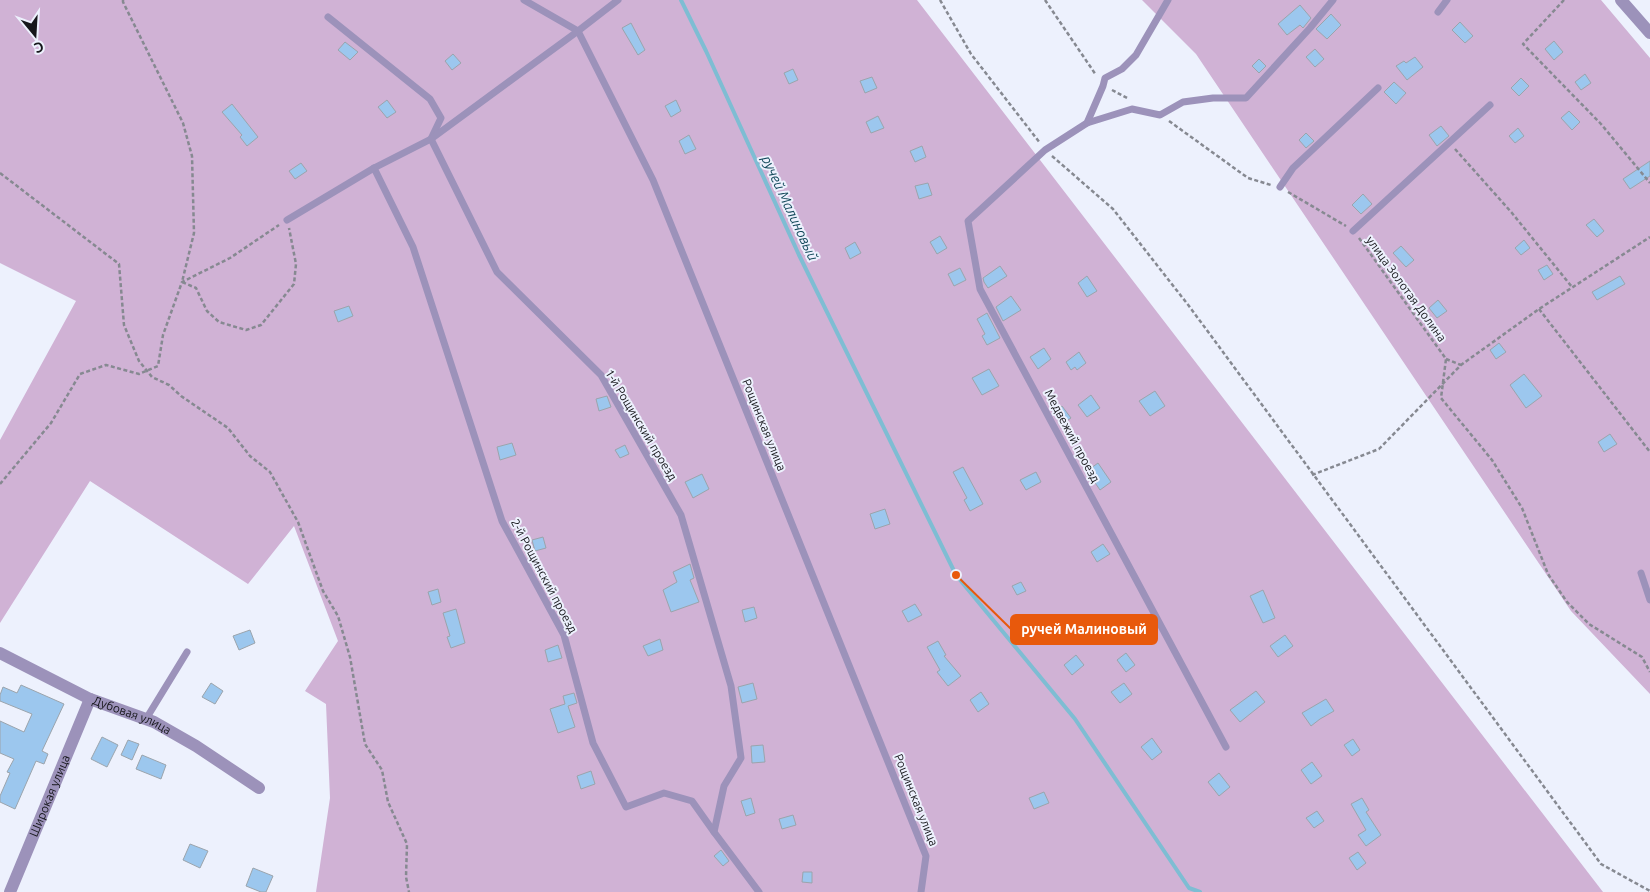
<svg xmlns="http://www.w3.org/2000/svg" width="1650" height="892" viewBox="0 0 1650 892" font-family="Ubuntu,sans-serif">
	<rect width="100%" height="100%" fill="#edf1fd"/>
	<g fill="#d0b2d5">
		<polygon points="0,0 917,0 1603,892 316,892 330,798 326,704 305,691 338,641 294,526 248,584 90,481 0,623 0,440 76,301 0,263"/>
		<polygon points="1142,0 1601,0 1650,58 1650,694 1571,611 1196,54"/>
	</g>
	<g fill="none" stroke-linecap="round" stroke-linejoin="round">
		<polyline stroke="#7ebdd3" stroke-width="4" points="681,0 706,51 799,255 956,575 1075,719 1189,888 1200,892"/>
	</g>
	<g fill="#9cc7ee" stroke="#9ba4ac">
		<polygon points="1300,5 1311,18 1303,28 1300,25 1287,35 1278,24"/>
		<polygon points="1331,14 1341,25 1327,39 1316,29"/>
		<polygon points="1460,22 1473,36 1465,43 1452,30"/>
		<polygon points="631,23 645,50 638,55 622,28"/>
		<polygon points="1554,41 1563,52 1554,60 1545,49"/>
		<polygon points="345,42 358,52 350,60 338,50"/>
		<polygon points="1315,49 1324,59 1315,67 1306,57"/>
		<polygon points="453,54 461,63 452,70 445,61"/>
		<polygon points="1415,57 1423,67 1407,80 1396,66 1404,61 1406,63"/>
		<polygon points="1259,59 1266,66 1259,73 1252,66"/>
		<polygon points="793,69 798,80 789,84 784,73"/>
		<polygon points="1585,74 1591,83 1581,90 1575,82"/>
		<polygon points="872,77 877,88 865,93 860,81"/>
		<polygon points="1521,78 1529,86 1519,96 1511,88"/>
		<polygon points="1394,82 1406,93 1396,104 1384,92"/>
		<polygon points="387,100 396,112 387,118 378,107"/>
		<polygon points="676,100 681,111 671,117 665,106"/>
		<polygon points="232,104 258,137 247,146 240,137 242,135 222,112"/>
		<polygon points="1569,111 1580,122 1572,130 1561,118"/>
		<polygon points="878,116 884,128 871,133 866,122"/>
		<polygon points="1441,126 1449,136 1437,146 1429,135"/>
		<polygon points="1518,128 1524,136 1515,143 1509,136"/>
		<polygon points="1306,133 1314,141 1306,148 1299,140"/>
		<polygon points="689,135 696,149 685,154 679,141"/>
		<polygon points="922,146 926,157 915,162 910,151"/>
		<polygon points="1650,161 1650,176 1630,189 1623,179"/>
		<polygon points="301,163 307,171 295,179 289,171"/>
		<polygon points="928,183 932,195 919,199 915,186"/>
		<polygon points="1363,194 1372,204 1361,214 1352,205"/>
		<polygon points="1594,219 1604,231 1597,237 1586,225"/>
		<polygon points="940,236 947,248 937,254 930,242"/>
		<polygon points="1524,240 1530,248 1521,255 1515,248"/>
		<polygon points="855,242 861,253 850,259 845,248"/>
		<polygon points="1401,246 1414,260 1406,267 1393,253"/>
		<polygon points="1547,265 1553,274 1544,280 1538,270"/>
		<polygon points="1000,266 1007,276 988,288 984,282 983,278"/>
		<polygon points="960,268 966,280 954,286 948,274"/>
		<polygon points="1087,276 1097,291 1087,297 1078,283"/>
		<polygon points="1620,276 1625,284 1597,300 1592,292"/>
		<polygon points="1011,296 1021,310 1003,321 996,307"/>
		<polygon points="1438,300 1447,311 1437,318 1429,308"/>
		<polygon points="349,306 353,316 338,322 334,311"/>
		<polygon points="987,313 1000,338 987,345 982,336 985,334 977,319"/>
		<polygon points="1499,343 1506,352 1496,359 1490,350"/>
		<polygon points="1044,348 1051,359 1038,369 1030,357"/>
		<polygon points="1079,352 1086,363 1077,370 1075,367 1071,370 1066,362"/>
		<polygon points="989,369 999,386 982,395 972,378"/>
		<polygon points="1524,374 1542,396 1526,408 1510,385"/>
		<polygon points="1155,391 1165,406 1150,416 1139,401"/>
		<polygon points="1091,395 1100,408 1087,417 1078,405"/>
		<polygon points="607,396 611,407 599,411 596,399"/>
		<polygon points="1062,406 1071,418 1062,424 1054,412"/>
		<polygon points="1610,434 1617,444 1604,452 1598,442"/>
		<polygon points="512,443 516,455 500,460 497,447"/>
		<polygon points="625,445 629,454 620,458 615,450"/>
		<polygon points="1098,463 1111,482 1100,490 1087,471"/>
		<polygon points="963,467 983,504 970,511 964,500 967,498 953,472"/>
		<polygon points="1036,472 1041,482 1026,490 1020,480"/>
		<polygon points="702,474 709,489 693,498 685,482"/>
		<polygon points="885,509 890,524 875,529 870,514"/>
		<polygon points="543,537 546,548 535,551 532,540"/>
		<polygon points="1103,544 1110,554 1097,562 1091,552"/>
		<polygon points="690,564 694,578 690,580 699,602 671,612 663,590 677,582 673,572"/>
		<polygon points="1021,582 1026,591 1017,595 1012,586"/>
		<polygon points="438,589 441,602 432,605 428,592"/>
		<polygon points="1263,590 1275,618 1263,623 1250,596"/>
		<polygon points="915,604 922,615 908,622 902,611"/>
		<polygon points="754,607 757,618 745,622 742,610"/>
		<polygon points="456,609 465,643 451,648 447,637 450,636 443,613"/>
		<polygon points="250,630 255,643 239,650 233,636"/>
		<polygon points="1285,635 1293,646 1278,657 1270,646"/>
		<polygon points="660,639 663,650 648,656 643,646"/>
		<polygon points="938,641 946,655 944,656 961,676 948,686 937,672 940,670 927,647"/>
		<polygon points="558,645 562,658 548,662 545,650"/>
		<polygon points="1126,653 1135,665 1126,672 1117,660"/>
		<polygon points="1076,655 1084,665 1072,675 1064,665"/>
		<polygon points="211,683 223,691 215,704 202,697"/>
		<polygon points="753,683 757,699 742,703 738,687"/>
		<polygon points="1124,683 1132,694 1120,703 1111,692"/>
		<polygon points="21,685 64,704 42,751 48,754 44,764 36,761 15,809 0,802 0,796 10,773 7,772 14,759 0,753 0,721 24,732 32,714 0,701 0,695 3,687 17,693"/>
		<polygon points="1256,691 1265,702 1240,722 1230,710"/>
		<polygon points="981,692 989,704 978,712 970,700"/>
		<polygon points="574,693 577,703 568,706 575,727 558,733 550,709 565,704 563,696"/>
		<polygon points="1326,699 1334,711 1320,719 1311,726 1302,713"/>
		<polygon points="102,737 118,745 107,767 91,759"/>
		<polygon points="1152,738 1162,752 1152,760 1141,747"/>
		<polygon points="1353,739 1360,750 1352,756 1344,745"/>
		<polygon points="128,740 139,744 132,760 121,755"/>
		<polygon points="763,745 765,762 752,763 751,746"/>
		<polygon points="142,755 166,765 161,779 136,769"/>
		<polygon points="1312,762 1322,776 1311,784 1301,770"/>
		<polygon points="591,771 595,784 581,789 577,776"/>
		<polygon points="1219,773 1230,787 1219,796 1208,782"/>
		<polygon points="1044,792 1049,803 1034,809 1029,798"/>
		<polygon points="751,798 755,813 746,816 741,801"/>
		<polygon points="1362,798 1369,810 1366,812 1381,835 1366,846 1358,835 1366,830 1351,804"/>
		<polygon points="1317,811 1324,821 1314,828 1306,818"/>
		<polygon points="793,815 796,825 782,829 779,819"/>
		<polygon points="190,844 208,851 200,868 183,860"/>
		<polygon points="721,850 729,861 723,866 714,856"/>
		<polygon points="1358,852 1366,863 1357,870 1349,858"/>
		<polygon points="253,868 273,876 266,892 261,892 246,886"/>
		<polygon points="803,872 812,872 812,883 802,882"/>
	</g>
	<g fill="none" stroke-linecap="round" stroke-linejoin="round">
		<g stroke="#868991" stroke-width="2.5" stroke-dasharray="4 2.5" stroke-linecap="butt">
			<polyline points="123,0 123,2 183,123 192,156 194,233 182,282 196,288 207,311 219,322 246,330 261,325 294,284 296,264 289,228"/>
			<polyline points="940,0 971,54 1040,143"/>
			<polyline points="1045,0 1096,75"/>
			<polyline points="1564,0 1523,44 1601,124 1650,183"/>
			<polyline points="1112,90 1129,99"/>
			<polyline points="1169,121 1248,178 1271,185"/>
			<polyline points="1455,149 1512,213 1572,287"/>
			<polyline points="1052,156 1113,209 1189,306 1601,864 1650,891"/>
			<polyline points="0,173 119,264 124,325 139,361 152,377 169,385 181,396 228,428 250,456 270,472 298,522 323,591 338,616 350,657 365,744 382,770 388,802 407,844 406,877 409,892"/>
			<polyline points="1288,192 1346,226"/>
			<polyline points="1359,238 1446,359 1441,398 1492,460 1522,508 1548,574 1567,602 1589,624 1642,657 1650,672"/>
			<polyline points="1539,309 1650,452"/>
			<polyline points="1446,359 1461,365"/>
			<polyline points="1312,475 1379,449 1461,365 1539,309 1650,237"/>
			<polyline points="0,484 51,423 80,374 106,365 139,374 158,366 163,335 182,282 230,258 279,225"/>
		</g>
		<g stroke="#9c92ba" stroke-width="7">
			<polyline points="524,0 578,31 653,180 926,856 921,892"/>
			<polyline points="1168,0 1136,55 1122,69 1105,78 1103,86 1087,123 1045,150 968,221 980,289 1226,747"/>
			<polyline points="1438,12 1447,0"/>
			<polyline points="328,17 430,99 441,118 431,139 497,272 601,375 681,515 731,686 741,758 724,786 714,832 759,892"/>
			<polyline points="1087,123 1132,109 1160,115 1183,102 1213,98 1246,98 1310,28 1333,0"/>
			<polyline points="374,168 413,247 502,521 564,635 593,743 626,807 664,793 692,801 714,832"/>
			<polyline points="1280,187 1293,168 1378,88"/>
			<polyline points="287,220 374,168 431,139 578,31 618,0"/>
			<polyline points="1353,231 1490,105"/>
			<polyline points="1641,573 1650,600"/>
			<polyline points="146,719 187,652"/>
		</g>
		<g stroke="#9c92ba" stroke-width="12">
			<polyline points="1621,0 1650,33"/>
			<path id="s1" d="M0,653l90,46 64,23 42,24 63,42"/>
			<path id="s2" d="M10,892l80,-193"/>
		</g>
	</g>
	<g text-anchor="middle" stroke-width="4" stroke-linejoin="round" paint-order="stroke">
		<g font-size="12" fill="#16171b" stroke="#edf1fd">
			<text transform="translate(1406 289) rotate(54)" y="4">улица Золотая Долина</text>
			<text transform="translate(641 425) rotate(59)" y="4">1-й Рощинский проезд</text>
			<text transform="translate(764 425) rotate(68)" y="4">Рощинская улица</text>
			<text transform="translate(1072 436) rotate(62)" y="4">Медвежий проезд</text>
			<text transform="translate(544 576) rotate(62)" y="4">2-й Рощинский проезд</text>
			<text dy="4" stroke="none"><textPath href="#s1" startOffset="146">Дубовая улица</textPath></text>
			<text dy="4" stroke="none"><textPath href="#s2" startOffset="104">Широкая улица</textPath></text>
			<text transform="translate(916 800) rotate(68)" y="4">Рощинская улица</text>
		</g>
		<g font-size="14" font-style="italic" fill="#144a5b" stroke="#edf1fd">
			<text transform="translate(790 208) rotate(65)" y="5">ручей Малиновый</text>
		</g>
	</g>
	<path fill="none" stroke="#e8590c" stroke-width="2" d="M956 575L1011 629"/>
	<circle fill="#e8590c" stroke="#edf1fd" stroke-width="2" cx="956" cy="575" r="5"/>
	<rect fill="#e8590c" stroke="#e8590c" stroke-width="2" x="1011" y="615" width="146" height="29" rx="5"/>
	<g font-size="14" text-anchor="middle" font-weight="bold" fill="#fff">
		<text x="1084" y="634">ручей Малиновый</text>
	</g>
	<g transform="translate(35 35) rotate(162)" stroke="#edf1fd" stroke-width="4" paint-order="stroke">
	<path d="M0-4L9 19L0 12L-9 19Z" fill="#16171b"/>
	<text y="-8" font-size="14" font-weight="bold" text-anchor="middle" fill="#16171b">С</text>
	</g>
</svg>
